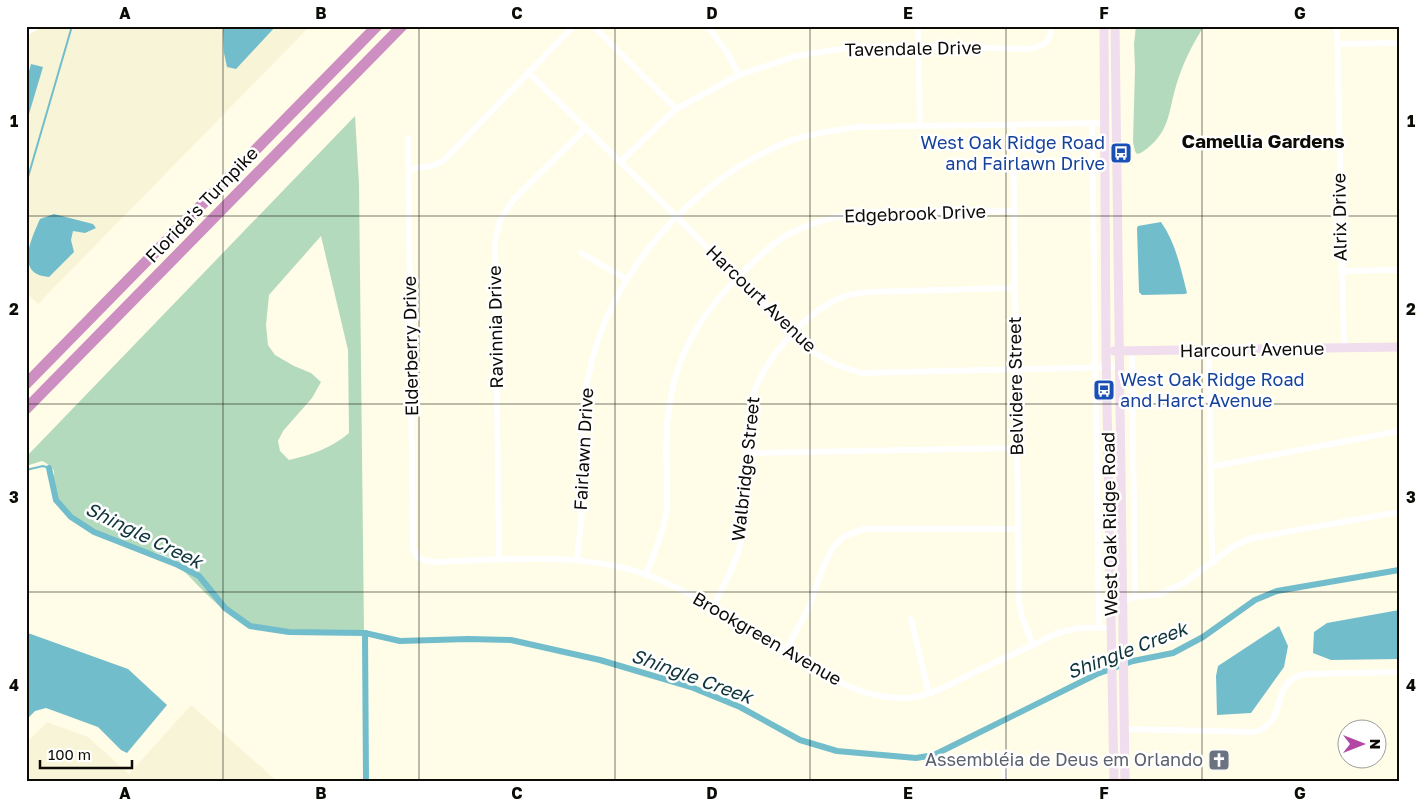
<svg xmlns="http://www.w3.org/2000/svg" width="1425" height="807" viewBox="0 0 1425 807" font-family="'Golos Text',sans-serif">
	<rect width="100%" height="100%" fill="#fffce7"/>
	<g fill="#f8f4d7">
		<polygon points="26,26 310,26 38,304 26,292"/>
		<polygon points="191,705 277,781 26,781 26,743 47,722 88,737 129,774"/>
	</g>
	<g fill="#b4dabd" fill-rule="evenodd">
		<path d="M1136,26h68c-12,19 -22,39 -28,60 -7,23 -6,43 -26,60 -4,3 -7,7 -13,8l-2,-3 -2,-9 2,-73 -1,-25z"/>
		<path d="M355,116l4,68 5,449c-46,0 -97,6 -137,-21 -22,-16 -37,-38 -59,-55 -14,-7 -30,-6 -45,-11 -21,-9 -42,-23 -58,-38 -6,-5 -13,-11 -13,-19 0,-16 9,-18 -10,-28l-16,5v-9zM321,236l27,114 1,83c-17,15 -38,22 -60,27l-9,-9 -2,-10 5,-10 29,-33 9,-16 -10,-9 -17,-7 -19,-11 -7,-10 -2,-20 3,-30z"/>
	</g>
	<g fill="#72bdcb">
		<polygon points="223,26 276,26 236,69 227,67 224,53"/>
		<polygon points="31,64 43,67 26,124 26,82"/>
		<path d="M54,214l39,10 3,4 -11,5 -12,-2 -2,9 3,12 -25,25c-4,-1 -9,-1 -12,-3 -19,-10 -3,-41 3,-55z"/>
		<path d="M1161,222c14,20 19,43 25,67l1,4 -2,1 -43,1 -3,-3 -2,-64 1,-2z"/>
		<polygon points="1399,610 1399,659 1331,660 1313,653 1314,632 1327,623"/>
		<polygon points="1279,626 1288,646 1284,667 1251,713 1217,715 1216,676 1218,666"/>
		<polygon points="28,633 128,669 167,705 127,753 121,750 98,727 46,708 35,711 26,720 26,635"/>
	</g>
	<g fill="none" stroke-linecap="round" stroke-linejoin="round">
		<g stroke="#72bdcb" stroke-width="2">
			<polyline points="26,184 72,26"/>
			<polyline points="26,470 43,466 49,468"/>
		</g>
		<g stroke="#72bdcb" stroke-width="6">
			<polyline points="49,468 56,500 71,517 94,532 178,565 199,576 225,608 250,626 289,632 365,633 400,641 468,639 511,640 600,660 691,687 740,707 800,740 837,751 916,758 934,755 1097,674 1133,661 1173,653 1203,637 1255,600 1277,591 1399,570"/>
			<polyline points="365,633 366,781"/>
		</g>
		<g stroke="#fff" stroke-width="6">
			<polyline points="593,26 676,109"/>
			<polyline points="707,26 728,54 739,75"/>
			<polyline points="918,26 920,126"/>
			<polyline points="1337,26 1344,348"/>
			<polyline points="26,33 38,26"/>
			<polyline points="1338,44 1399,43"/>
			<polyline points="528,72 677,217 737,278 795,331 813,352 837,365 861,373 1119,367"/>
			<polyline points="1092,124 1099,628"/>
			<polyline points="1013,125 1019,601 1022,617 1033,645"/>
			<path d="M408,138l5,410 4,9 7,3 9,2c69,-2 148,-11 214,13 47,18 90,46 133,72 39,24 76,52 124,51 26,-1 49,-15 71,-26 27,-13 55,-25 82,-39l22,-5h33"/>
			<path d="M620,162l56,-53 63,-34 57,-19 57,-9 66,-1 111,3c13,-3 22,-7 21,-23"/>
			<polyline points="409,169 432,166 443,161 574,26"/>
			<polyline points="581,253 626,279"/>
			<polyline points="1341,271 1399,270"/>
			<polyline points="1132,351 1135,597"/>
			<polyline points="1209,351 1212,561"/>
			<polyline points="747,453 1017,448"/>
			<polyline points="1210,467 1399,431"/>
			<polyline points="499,560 495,241 501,218 514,199 585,129"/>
			<path d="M577,560c2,-21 5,-43 6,-64 1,-26 -3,-53 -1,-80 1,-12 3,-25 6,-37 18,-103 103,-198 199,-237 23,-9 47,-11 70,-15l248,-4"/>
			<path d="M646,575c8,-22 19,-46 21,-69 1,-30 -3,-61 1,-91 7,-61 32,-100 74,-142 12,-12 26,-25 40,-35 24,-15 52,-21 79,-26l153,-1"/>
			<polyline points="1123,601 1135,597 1160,594 1184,583 1234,546 1252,538 1399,512"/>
			<path d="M713,607c11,-22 24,-46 29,-70 6,-31 5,-61 5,-92 1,-10 0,-20 1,-30 7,-47 51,-99 94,-118 8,-3 18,-4 26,-5l147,-4"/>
			<polyline points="911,619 929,694"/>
			<polyline points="786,650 809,607 823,567 833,547 845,536 864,529 1018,529"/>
			<path d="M1124,729l131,3c32,-10 17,-44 41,-55 3,-2 8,-2 12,-3l91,-2"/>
			<polyline points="1005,769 1005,781"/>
		</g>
		<g stroke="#f0dded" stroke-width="9">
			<polyline points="1104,26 1106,351 1114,781"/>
			<polyline points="1115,26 1125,781"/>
			<polyline points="1114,351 1399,347"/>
		</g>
		<g stroke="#cd8fc2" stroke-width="11">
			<polyline points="26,384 377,26"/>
			<polyline points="26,409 402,26"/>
		</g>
	</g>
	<path fill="none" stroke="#0d0b06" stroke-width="1" stroke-opacity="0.55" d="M223,26v755M419,26v755M615,26v755M810,26v755M1006,26v755M1202,26v755M26,216h1373M26,404h1373M26,592h1373"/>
	<defs>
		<g id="bus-square" transform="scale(1.125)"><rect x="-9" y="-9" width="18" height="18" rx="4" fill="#1a4fb4" stroke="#fff"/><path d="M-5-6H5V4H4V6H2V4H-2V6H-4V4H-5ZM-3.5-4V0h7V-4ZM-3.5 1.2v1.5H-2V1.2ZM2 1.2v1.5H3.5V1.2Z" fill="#fff"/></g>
		<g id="church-square" transform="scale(1.125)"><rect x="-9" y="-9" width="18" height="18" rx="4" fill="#6b7280" stroke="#fff"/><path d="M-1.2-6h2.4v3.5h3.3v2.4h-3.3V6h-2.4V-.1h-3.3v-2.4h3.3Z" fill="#fff"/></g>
	</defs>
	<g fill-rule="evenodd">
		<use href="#bus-square" x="1121" y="153"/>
		<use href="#bus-square" x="1104" y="390"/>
		<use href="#church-square" x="1219" y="760"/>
	</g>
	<g text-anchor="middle" stroke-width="5" stroke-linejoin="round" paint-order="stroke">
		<g font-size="18" fill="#0d0b06" stroke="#fff">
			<text transform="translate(913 49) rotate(-1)" y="6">Tavendale Drive</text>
			<text transform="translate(202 205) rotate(-46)" y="6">Florida's Turnpike</text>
			<text transform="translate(915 214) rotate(-2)" y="6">Edgebrook Drive</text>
			<text transform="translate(1340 217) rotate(-91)" y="6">Alrix Drive</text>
			<text transform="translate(761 299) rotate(44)" y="6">Harcourt Avenue</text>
			<text transform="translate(496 327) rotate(-91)" y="6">Ravinnia Drive</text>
			<text transform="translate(411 346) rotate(-91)" y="6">Elderberry Drive</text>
			<text transform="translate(1252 350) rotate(-1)" y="6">Harcourt Avenue</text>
			<text transform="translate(1016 386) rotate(-91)" y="6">Belvidere Street</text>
			<text transform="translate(584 449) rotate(-87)" y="6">Fairlawn Drive</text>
			<text transform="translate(746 469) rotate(-84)" y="6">Walbridge Street</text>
			<text transform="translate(1110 524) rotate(-91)" y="6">West Oak Ridge Road</text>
			<text transform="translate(767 639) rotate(30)" y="6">Brookgreen Avenue</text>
		</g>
		<g font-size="18" fill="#164399" stroke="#fff" text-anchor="end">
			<text x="1105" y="149">West Oak Ridge Road<tspan x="1105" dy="21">and Fairlawn Drive</tspan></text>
			<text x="1120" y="386" text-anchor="start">West Oak Ridge Road<tspan x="1120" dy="21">and Harct Avenue</tspan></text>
		</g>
		<g font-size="18" fill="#5b616d" stroke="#fff" text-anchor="end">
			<text x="1203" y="766">Assembléia de Deus em Orlando</text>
		</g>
		<g font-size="19" font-weight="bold" fill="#0d0b06" stroke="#fff">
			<text x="1263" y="148">Camellia Gardens</text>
		</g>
		<g font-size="19" font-style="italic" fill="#0f343a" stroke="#fff">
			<text transform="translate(144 535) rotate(26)" y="7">Shingle Creek</text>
			<text transform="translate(1127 650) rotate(-21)" y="7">Shingle Creek</text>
			<text transform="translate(692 676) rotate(20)" y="7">Shingle Creek</text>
		</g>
	</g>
	<rect width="1425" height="807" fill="none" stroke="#ffffff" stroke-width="55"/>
	<g transform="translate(1362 744) rotate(90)"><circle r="24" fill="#ffffff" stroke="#9e9d9b"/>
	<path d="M0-4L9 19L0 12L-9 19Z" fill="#b447a6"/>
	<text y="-8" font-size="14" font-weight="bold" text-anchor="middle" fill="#0d0b06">N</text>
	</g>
	<path d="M40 760v8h92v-8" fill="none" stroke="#0d0b06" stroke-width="2.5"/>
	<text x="48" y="760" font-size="15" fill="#0d0b06" stroke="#ffffff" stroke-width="4" paint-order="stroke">100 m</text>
	<rect x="28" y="28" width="1370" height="752" fill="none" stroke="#0d0b06" stroke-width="2"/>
	<g font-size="16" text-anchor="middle" font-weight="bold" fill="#0d0b06">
		<text x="125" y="19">A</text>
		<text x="321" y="19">B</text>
		<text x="517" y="19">C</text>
		<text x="712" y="19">D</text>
		<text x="908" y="19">E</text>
		<text x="1104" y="19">F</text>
		<text x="1300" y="19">G</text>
		<text x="14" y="127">1</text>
		<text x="1411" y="127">1</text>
		<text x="14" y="315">2</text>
		<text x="1411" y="315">2</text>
		<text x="14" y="503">3</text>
		<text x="1411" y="503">3</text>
		<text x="14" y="691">4</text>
		<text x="1411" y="691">4</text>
		<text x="125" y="799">A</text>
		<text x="321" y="799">B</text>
		<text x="517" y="799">C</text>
		<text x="712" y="799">D</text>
		<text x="908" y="799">E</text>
		<text x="1104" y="799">F</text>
		<text x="1300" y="799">G</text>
	</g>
</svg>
